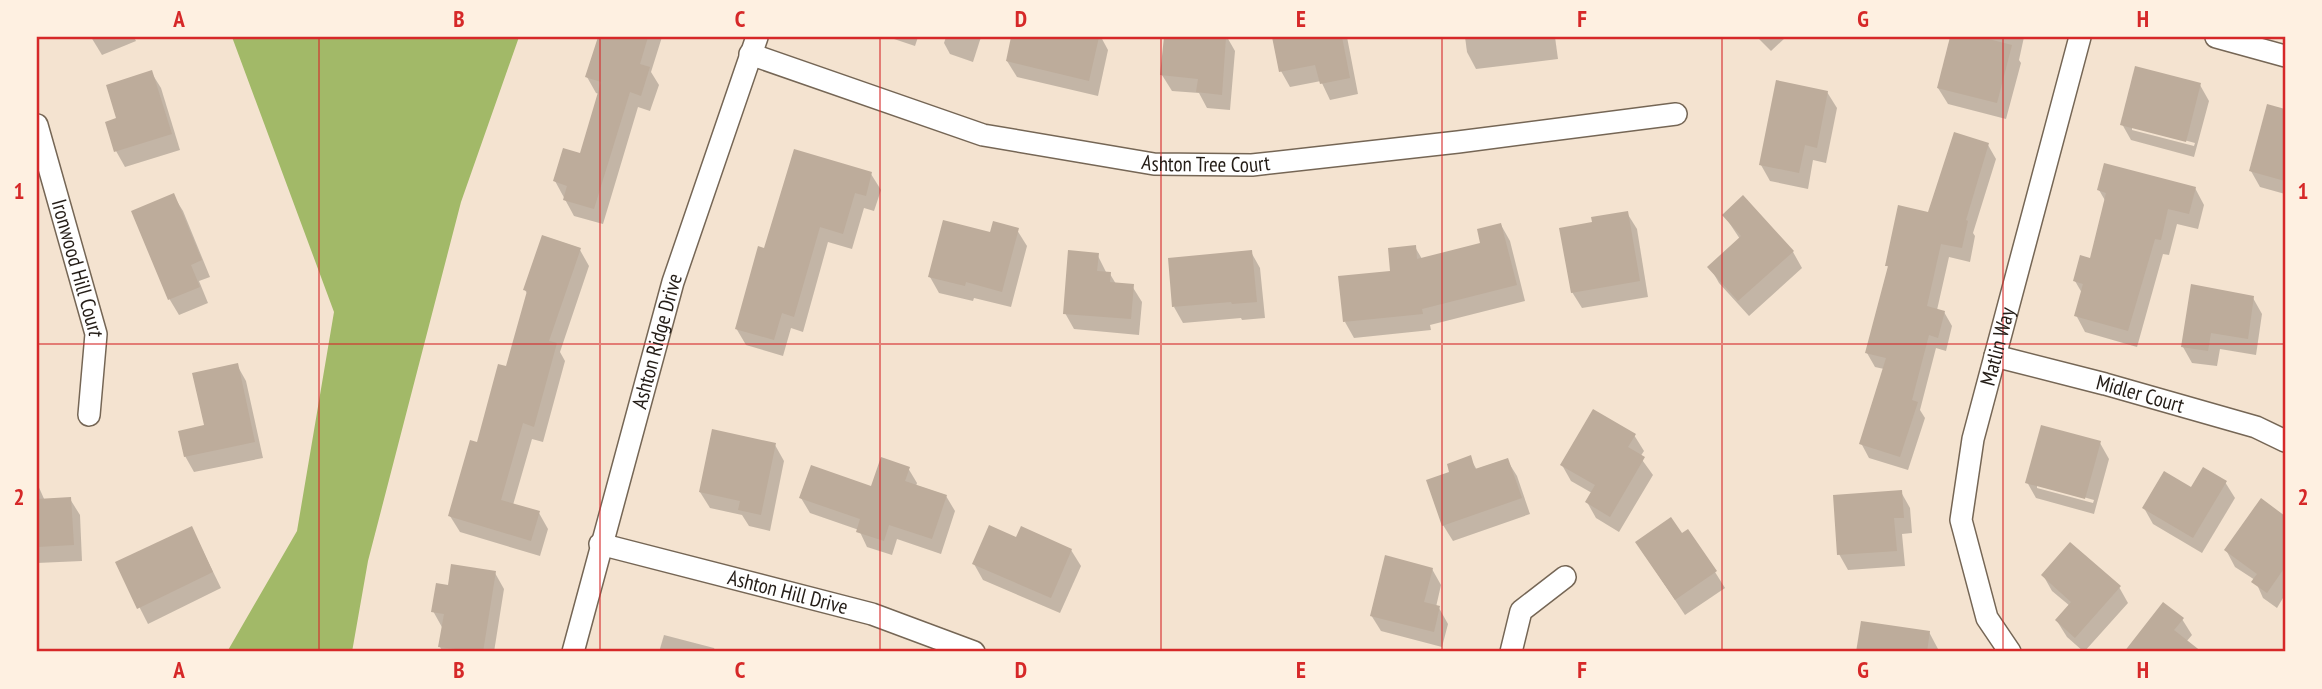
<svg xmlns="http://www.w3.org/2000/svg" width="2322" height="689" viewBox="0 0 2322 689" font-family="'PT Sans Narrow',sans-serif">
	<rect width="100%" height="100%" fill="#f4e3d0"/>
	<polygon fill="#a2b968" points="232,37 519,37 461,202 368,561 352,652 227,652 297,531 334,312"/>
	<g fill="#0003" fill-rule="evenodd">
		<polygon points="91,37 134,37 136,41 102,55"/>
		<polygon points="599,37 662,37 651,72 659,85 650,111 638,107 603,224 574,216 555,181 581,155 599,94 596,93 587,77"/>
		<polygon points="888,37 918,37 915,46"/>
		<polygon points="946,37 981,37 973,62 950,54 944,43"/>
		<polygon points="1013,37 1101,37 1108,50 1098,96 1017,77 1007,61"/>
		<polygon points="1165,37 1227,37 1235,51 1230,110 1207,108 1199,93 1172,91 1162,75"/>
		<polygon points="1274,37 1347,37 1358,94 1330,100 1321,81 1290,87 1281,71"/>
		<polygon points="1465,37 1555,37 1558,59 1476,69 1467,52"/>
		<polygon points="1757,37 1786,37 1771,51"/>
		<polygon points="1951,37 2024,37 2019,60 2021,63 2006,119 1948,104 1938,88"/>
		<polygon points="151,72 161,88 180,150 125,167 116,151 118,119"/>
		<path d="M2200,85l9,16 -15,56 -63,-17 -9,-16zM2132,126l63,17 -1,3 -62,-16z"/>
		<polygon points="1827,92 1837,108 1826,163 1813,160 1808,189 1770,181 1761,165"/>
		<polygon points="2268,106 2285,111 2285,194 2260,187 2251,171"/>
		<polygon points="1988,145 1996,159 1973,233 1975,236 1970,262 1949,257 1937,310 1944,312 1952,326 1946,351 1936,348 1920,410 1925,418 1908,470 1869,458 1861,443 1884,369 1875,367 1867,353 1889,269 1887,265"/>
		<polygon points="871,174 881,190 874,211 864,208 852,249 828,242 803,332 791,328 783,356 746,345 736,328 765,250"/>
		<polygon points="2195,188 2204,205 2198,229 2177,224 2169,255 2163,254 2137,347 2085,332 2076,315 2082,293 2075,281 2091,260 2106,202 2099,190"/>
		<polygon points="173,195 183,211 210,277 199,281 208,303 179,315 170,300 133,212"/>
		<polygon points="1627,213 1637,229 1648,297 1582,308 1572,292"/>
		<polygon points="1724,215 1793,252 1802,268 1749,316 1719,283 1710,267 1740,239"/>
		<polygon points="1501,225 1510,241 1525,301 1430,325 1431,330 1354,338 1345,322 1415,247 1422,259 1483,244"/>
		<polygon points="1017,230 1027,246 1011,307 974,298 973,301 939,293 930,277 991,234"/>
		<polygon points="580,250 589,266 560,352 565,361 543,442 532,439 513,505 539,513 548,529 540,556 460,532 450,516 507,368 528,295 525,290"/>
		<polygon points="1251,252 1260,268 1265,318 1242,320 1241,318 1183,323 1174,307"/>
		<polygon points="1097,254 1107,274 1110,274 1116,284 1132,286 1142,302 1139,335 1074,329 1065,313"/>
		<polygon points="2253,298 2262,314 2256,355 2220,349 2217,366 2192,363 2183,347"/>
		<polygon points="237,365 246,381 263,458 194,472 185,456 206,427"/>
		<polygon points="1634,435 1644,451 1640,457 1653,475 1619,532 1596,518 1587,502 1592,493 1571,481 1562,465"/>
		<path d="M2100,443l9,16 -15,55 -58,-16 -9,-16zM2037,484l57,16 -1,3 -56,-15z"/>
		<polygon points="775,445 784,461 770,531 749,526 742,515 710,508 700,492"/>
		<polygon points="1470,458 1477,470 1507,460 1517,476 1530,514 1453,541 1443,525 1452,473"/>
		<polygon points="908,468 917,483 916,486 946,496 955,511 941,554 897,539 892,555 867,547 859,530 810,513 801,498 872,488"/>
		<polygon points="2225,482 2235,498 2202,553 2153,524 2144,508 2191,490"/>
		<polygon points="37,483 45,501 70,499 80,515 82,561 37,563"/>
		<polygon points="1901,492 1910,508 1912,533 1902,534 1905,566 1848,570 1839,554"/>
		<polygon points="2261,501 2285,518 2285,600 2283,598 2277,608 2263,598 2255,580 2235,567 2226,550"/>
		<polygon points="200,545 221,588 148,624 117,563"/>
		<polygon points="1071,550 1081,566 1060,613 983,580 974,564"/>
		<polygon points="1647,558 1715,572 1725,588 1685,615"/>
		<polygon points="1432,569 1441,585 1436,607 1439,608 1448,624 1442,647 1381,631 1371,615"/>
		<polygon points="495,573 504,589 494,652 443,652 440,647 443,629 433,611 449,587"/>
		<polygon points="2043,575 2119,587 2128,603 2084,652 2067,637 2057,621 2070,606 2052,591"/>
		<polygon points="2164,604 2182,619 2192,635 2186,642 2199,652 2126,652"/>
		<polygon points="1862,623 1929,632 1938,649 1937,652 1858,652"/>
		<polygon points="664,635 714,648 716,652 659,652"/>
	</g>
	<g fill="#bdac9b">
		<polygon points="598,37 648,37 640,64 650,67 641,96 630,92 594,209 563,200 567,186 553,181 563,148 580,153 601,82 585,77"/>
		<polygon points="1011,37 1099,37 1089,81 1006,61"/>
		<polygon points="1164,37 1226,37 1222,95 1196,92 1198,79 1160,75"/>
		<polygon points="1272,37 1342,37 1350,78 1320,84 1315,65 1279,72"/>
		<polygon points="1950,37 1981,37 2012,45 1997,103 1937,88"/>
		<polygon points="2135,66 2201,83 2186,142 2120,125"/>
		<polygon points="152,70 172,134 114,152 105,122 116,118 106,85"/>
		<polygon points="1776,80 1828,91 1817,148 1805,145 1799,173 1759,165"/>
		<polygon points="2267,104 2285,109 2285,181 2249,171"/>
		<polygon points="1954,132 1989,143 1966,220 1968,221 1962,248 1941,244 1927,306 1945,311 1938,338 1929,335 1912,400 1918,402 1900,457 1859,444 1886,358 1865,353 1888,266 1885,266 1898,205 1928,212"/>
		<polygon points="794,149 872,172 866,196 855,193 843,234 820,227 794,317 782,313 774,340 735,329 758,246 764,248"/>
		<polygon points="2104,163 2196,187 2189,214 2168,209 2161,240 2155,239 2128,331 2074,316 2083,284 2073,281 2080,255 2090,258 2106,193 2097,190"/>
		<polygon points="174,193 202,260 191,265 200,287 168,300 131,211"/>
		<polygon points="1743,195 1794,251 1738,301 1707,267 1741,236 1722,215"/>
		<polygon points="1628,211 1640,281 1571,293 1559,228 1592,222 1591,217"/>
		<polygon points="943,220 990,232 993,221 1019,228 1002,292 966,282 965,286 928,277"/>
		<polygon points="1501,223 1517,285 1422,309 1423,314 1343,322 1338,276 1390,271 1388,248 1416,245 1417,259 1480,243 1477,229"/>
		<polygon points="542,235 581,248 549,341 557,343 534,427 523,423 501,500 540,511 531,541 448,516 470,440 477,442 498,364 506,366 527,291 523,290"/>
		<polygon points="1068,250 1099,253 1097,271 1111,272 1110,282 1134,284 1131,319 1063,314"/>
		<polygon points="1252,250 1257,302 1232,304 1231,302 1172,307 1168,258"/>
		<polygon points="2191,284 2254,296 2248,339 2211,333 2208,351 2181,347"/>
		<polygon points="238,363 255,442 184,457 178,431 204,425 192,373"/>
		<polygon points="1593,409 1636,434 1628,447 1645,457 1610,517 1585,502 1595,485 1560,465"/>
		<polygon points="2041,425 2101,441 2085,499 2025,483"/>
		<polygon points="712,429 776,443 761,515 738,510 740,501 699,492"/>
		<polygon points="1471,455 1475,469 1508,458 1522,498 1442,526 1426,480 1449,472 1447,464"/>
		<polygon points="881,457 910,467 905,481 947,495 932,539 889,525 884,541 856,532 860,519 799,498 811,465 871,486"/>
		<polygon points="2203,467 2227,481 2193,538 2142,508 2164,471 2191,487"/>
		<polygon points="1902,490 1904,518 1894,518 1897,551 1837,555 1833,495"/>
		<polygon points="71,497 74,545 37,547 37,499"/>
		<polygon points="2261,498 2285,516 2285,567 2267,593 2251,582 2257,574 2224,550"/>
		<polygon points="1671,517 1682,533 1688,529 1717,571 1675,600 1635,542"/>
		<polygon points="989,525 1016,537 1021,526 1072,549 1051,598 972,564"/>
		<polygon points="192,526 213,572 137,609 115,562"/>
		<polygon points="2070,542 2121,586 2075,638 2055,620 2071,602 2041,575"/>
		<polygon points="1385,555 1433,568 1424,602 1440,606 1434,632 1370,616"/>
		<polygon points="451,564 496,571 483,652 438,647 444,614 431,612 436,583 448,585"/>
		<polygon points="2163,602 2184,618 2174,630 2202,652 2124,652"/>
		<polygon points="1861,621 1930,631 1927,652 1856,652"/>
	</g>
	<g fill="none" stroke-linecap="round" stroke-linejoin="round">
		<g stroke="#756655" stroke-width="24">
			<g id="street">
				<polyline points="2216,37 2285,56"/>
				<path id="s1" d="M750,54l233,81 171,29 98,1 206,-23 218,-28"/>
				<path id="s2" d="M37,125l59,209 -7,81"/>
				<path id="s3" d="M1995,356l110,28 151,43 29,14"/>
				<path id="s4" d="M600,544l272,70 102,38"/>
				<path id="s5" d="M573,652l100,-370 84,-245"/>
				<polyline points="1511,652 1521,611 1565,577"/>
				<path id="s6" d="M2010,652l-23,-34 -26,-98 12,-81 107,-402"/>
			</g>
		</g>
		<use href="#street" stroke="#fff" stroke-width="21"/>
	</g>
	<path fill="none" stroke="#d62828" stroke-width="2" stroke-opacity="0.55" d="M319,37v615M600,37v615M880,37v615M1161,37v615M1442,37v615M1722,37v615M2003,37v615M37,344h2248"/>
	<g text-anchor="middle" stroke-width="5" stroke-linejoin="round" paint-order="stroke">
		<g font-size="21" fill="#241d17" stroke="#fef0e1">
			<text dy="7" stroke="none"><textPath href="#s1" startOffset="472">Ashton Tree Court</textPath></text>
			<text dy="7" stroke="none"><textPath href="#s2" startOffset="149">Ironwood Hill Court</textPath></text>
			<text dy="7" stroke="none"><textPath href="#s5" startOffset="322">Ashton Ridge Drive</textPath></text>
			<text dy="7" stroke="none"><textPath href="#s6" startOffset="320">Matlin Way</textPath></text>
			<text dy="7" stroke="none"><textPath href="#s3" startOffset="150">Midler Court</textPath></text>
			<text dy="7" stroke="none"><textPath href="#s4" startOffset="194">Ashton Hill Drive</textPath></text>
		</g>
	</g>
	<rect width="2322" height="689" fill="none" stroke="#fef0e1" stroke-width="77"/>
	<rect x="38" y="38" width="2246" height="612" fill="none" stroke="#d62828" stroke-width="2.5"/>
	<g font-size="23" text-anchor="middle" font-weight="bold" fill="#d62828">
		<text x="179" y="27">A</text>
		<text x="459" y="27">B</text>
		<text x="740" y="27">C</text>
		<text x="1021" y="27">D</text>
		<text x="1301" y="27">E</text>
		<text x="1582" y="27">F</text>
		<text x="1863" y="27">G</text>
		<text x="2143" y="27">H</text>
		<text x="19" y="199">1</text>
		<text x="2303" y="199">1</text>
		<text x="19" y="505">2</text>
		<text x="2303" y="505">2</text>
		<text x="179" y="678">A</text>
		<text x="459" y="678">B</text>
		<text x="740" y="678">C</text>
		<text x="1021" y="678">D</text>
		<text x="1301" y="678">E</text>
		<text x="1582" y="678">F</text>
		<text x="1863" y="678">G</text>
		<text x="2143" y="678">H</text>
	</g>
</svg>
